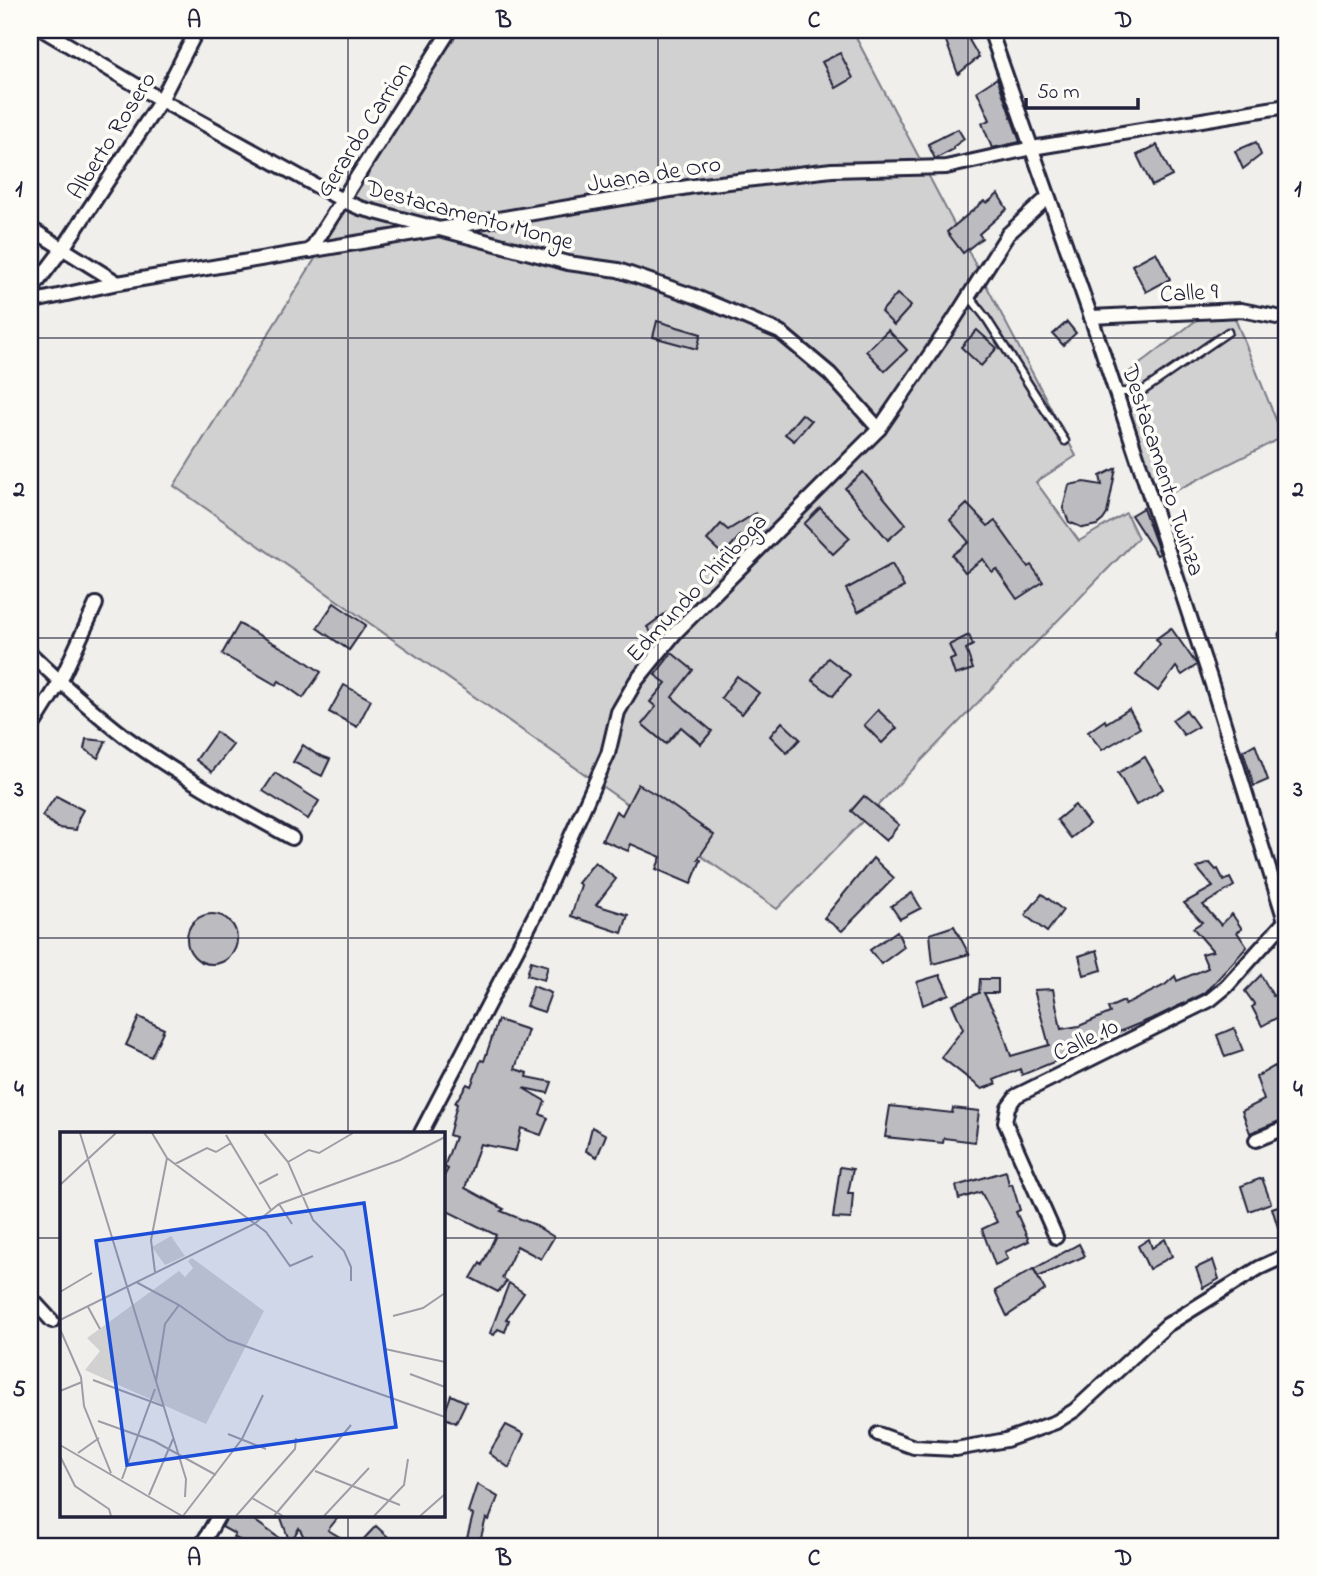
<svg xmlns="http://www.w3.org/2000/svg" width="1317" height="1576" viewBox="0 0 1317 1576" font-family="'Indie Flower',sans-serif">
	<rect width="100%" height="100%" fill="#f0efec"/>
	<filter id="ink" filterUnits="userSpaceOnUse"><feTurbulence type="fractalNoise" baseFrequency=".0143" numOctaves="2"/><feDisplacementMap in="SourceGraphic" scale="14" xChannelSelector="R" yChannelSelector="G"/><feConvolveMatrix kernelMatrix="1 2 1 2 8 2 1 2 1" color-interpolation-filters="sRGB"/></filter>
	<g filter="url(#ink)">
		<g fill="#d2d1d1" stroke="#7a7a86" stroke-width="2">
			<polygon points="457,30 852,30 1076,456 1036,482 1079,541 1126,513 1138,538 777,909 174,486"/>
			<polygon points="1203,315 1234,316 1283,437 1159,499 1120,390 1123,377"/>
		</g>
		<g fill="#bcbcc0" stroke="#22223b" stroke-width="2">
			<polygon points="942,30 981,30 982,34 969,40 979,57 958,74"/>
			<polygon points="840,53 853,78 836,88 822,62"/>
			<polygon points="997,78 1020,142 992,148 982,123 990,120 977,91"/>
			<polygon points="958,129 964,139 953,147 954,149 935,159 928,144"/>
			<polygon points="1256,142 1261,155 1243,169 1235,151"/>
			<polygon points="1157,145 1172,176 1152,186 1137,155"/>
			<polygon points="998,194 1007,209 979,234 982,238 963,253 947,232 984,201 987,203"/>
			<polygon points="1156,252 1170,279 1146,292 1132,265"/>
			<polygon points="897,294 911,306 894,325 881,312"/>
			<polygon points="657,321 701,334 697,349 653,337"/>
			<polygon points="1067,322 1076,333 1063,345 1053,334"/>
			<polygon points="888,330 907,350 885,371 866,351"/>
			<polygon points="977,330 997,348 981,366 961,347"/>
			<polygon points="802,414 811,421 794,441 785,434"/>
			<polygon points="1116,468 1107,514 1103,520 1097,525 1083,528 1069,522 1063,508 1069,485 1084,482 1102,485 1100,476"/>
			<polygon points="863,472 906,524 888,540 845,488"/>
			<polygon points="967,504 988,526 995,521 1028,567 1031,565 1043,582 1017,599 996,569 992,572 983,559 965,572 952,555 969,542 950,520"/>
			<polygon points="820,508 850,538 833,554 804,524"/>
			<polygon points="1143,508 1160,554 1157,555 1131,515"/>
			<polygon points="756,513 764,528 749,545 740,536 723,555 707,540 721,524 728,530"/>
			<polygon points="892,564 904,587 858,612 846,589"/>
			<polygon points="334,603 366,625 349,650 317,628"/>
			<polygon points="666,613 673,622 657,640 647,627"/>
			<polygon points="239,624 301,658 321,672 303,698 279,681 276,685 222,654"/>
			<polygon points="1171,628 1197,665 1182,675 1176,667 1158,691 1136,675 1160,644 1156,639"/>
			<polygon points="969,635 973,645 966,649 973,669 955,675 950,660 955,658 949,645"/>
			<polygon points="672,653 693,670 672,697 712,731 701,744 681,727 666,744 642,724 656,707 650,702 666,683 655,675"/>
			<polygon points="828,658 850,675 833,696 812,680"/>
			<polygon points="737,676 759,693 742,714 721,698"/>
			<polygon points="344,685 371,700 357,727 329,712"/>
			<polygon points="1129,709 1140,728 1102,750 1088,732 1105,720 1106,723"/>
			<polygon points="878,710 897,728 882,743 864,725"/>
			<polygon points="1186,710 1198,727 1184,735 1172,720"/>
			<polygon points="782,722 800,739 787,753 770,736"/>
			<polygon points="216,732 233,745 212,772 196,760"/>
			<polygon points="86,739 106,741 98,758 84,749"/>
			<polygon points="1255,744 1268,780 1254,786 1243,751"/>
			<polygon points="303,745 316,754 330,759 322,776 293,762"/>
			<polygon points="1145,757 1163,789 1136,805 1118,773"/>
			<polygon points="275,773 319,801 308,819 263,791"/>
			<polygon points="638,784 657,795 714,835 698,859 701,860 691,884 656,869 661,857 631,844 628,851 602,840 616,811 622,815"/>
			<polygon points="56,796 83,810 79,817 76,830 58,828 42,816"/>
			<polygon points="864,796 899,825 886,841 851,811"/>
			<polygon points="1075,805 1089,824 1071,838 1057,820"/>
			<polygon points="873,858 894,878 842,931 824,918"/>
			<polygon points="595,862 616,879 596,905 628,915 622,933 571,916 581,885 578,883"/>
			<polygon points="1210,863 1216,870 1218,869 1224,881 1230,878 1234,886 1203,905 1221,925 1232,914 1242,929 1237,932 1247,947 1205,993 1158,1016 1102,1039 1078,1052 1022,1075 1020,1069 994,1080 996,1084 982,1089 941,1057 963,1029 952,1004 979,993 980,979 998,979 998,993 984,993 1000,1023 1011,1056 1049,1045 1034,990 1053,989 1061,1029 1079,1026 1110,1013 1108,1008 1124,1001 1125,1005 1165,985 1175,976 1177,981 1208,968 1202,954 1213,951 1193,928 1202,922 1184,903 1213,887 1197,868"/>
			<polygon points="912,893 921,908 900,919 891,906"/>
			<polygon points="1042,894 1063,910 1047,932 1025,915"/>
			<circle cx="212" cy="939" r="25"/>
			<polygon points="954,926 969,954 933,964 930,934"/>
			<polygon points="897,931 904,947 881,964 870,950"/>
			<polygon points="1097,950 1102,970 1084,975 1079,956"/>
			<polygon points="531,961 548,966 544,980 527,975"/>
			<polygon points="940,975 949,994 923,1005 917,982"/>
			<polygon points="1261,975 1273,996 1287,987 1287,1012 1262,1026 1252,1007 1255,1005 1245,991"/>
			<polygon points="533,986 551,993 544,1012 526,1006"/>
			<polygon points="139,1017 164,1029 151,1057 126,1045"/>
			<polygon points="498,1020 528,1030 515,1069 528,1073 527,1077 552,1082 548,1093 523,1088 545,1101 540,1114 548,1118 541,1135 521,1128 516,1151 480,1144 465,1188 504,1209 501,1211 533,1224 554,1237 541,1259 517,1246 502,1278 507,1281 498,1292 471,1278 480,1263 482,1265 496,1235 443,1209 443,1178 448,1169 444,1167 455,1137 449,1135 457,1104 455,1103 467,1084 471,1086 481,1060 484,1061"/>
			<polygon points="1234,1028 1243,1051 1225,1057 1217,1035"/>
			<polygon points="1275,1066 1287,1093 1287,1118 1250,1133 1242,1111 1264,1100 1256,1077"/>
			<polygon points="890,1106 952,1113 953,1108 979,1111 975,1142 944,1138 943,1143 885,1137"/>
			<polygon points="592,1127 606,1135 597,1157 586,1151"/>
			<polygon points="840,1167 853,1169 848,1193 853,1193 851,1219 833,1218"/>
			<polygon points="1006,1171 1009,1185 1012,1184 1020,1210 1016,1212 1029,1241 1005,1252 1008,1259 995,1265 982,1229 997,1222 981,1192 959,1199 956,1186"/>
			<polygon points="1262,1178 1271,1203 1249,1211 1241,1186"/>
			<polygon points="1287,1203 1287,1246 1284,1247 1272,1208"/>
			<polygon points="1149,1239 1152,1248 1165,1239 1172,1256 1149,1269 1138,1246"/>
			<polygon points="1079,1244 1085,1256 1038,1277 1034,1269"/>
			<polygon points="1213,1260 1219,1279 1203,1288 1196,1268"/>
			<polygon points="1033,1269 1045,1290 1007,1316 995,1291"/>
			<polygon points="509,1283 524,1293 506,1319 509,1320 505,1332 498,1329 494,1335 490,1333"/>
			<polygon points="451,1395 466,1402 456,1423 443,1417"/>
			<polygon points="506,1425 524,1434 509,1468 489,1453"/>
			<polygon points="477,1484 498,1497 489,1520 486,1518 480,1541 467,1538 473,1515 468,1512"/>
			<polygon points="228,1515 247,1515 290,1546 252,1546 233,1537 235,1534 222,1527"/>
			<polygon points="280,1515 340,1515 328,1530 355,1546 309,1546 299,1528 290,1543"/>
			<polygon points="376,1526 398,1546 357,1546"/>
		</g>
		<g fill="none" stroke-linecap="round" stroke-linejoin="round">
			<g stroke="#22223b" stroke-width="11">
				<g id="service">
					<polyline points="969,296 986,318 1065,441"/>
					<polyline points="1116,392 1137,392 1144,390 1228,332"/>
					<polyline points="1283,635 1287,633"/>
				</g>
			</g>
			<g stroke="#22223b" stroke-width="18">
				<g id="minor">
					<polyline points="43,30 161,100 342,200 360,208 568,263 618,270 694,296 735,313 780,332 830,374 879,429"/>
					<polyline points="990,30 1091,317 1210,678 1287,927"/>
					<polyline points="30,228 118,283"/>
					<polyline points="310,251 450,30"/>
					<polyline points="30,292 64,247 161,100 197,30"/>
					<polyline points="30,302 118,283 694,186 832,170 946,167 1032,148 1287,106"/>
					<polyline points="1091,317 1241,310 1287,319"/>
					<path d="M30,653c31,30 63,59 97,85 52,38 109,69 165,100"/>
					<polyline points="30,730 60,682 96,604"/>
					<polyline points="421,1133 539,907 608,754 618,712 636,681 676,632 879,429 953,321 1008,234 1047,198"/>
					<polyline points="1256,1140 1287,1127"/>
					<polyline points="1056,1237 1005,1122 1008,1107 1016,1096 1210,1000 1227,986 1287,919"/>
					<polyline points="30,1297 52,1321"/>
					<polyline points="878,1434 914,1447 956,1449 1006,1440 1056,1422 1075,1410 1167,1325 1259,1268 1287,1255"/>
					<polyline points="201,1546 219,1515"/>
				</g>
			</g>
			<use href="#service" stroke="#fdfcf7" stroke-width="6"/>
			<use href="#minor" stroke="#fdfcf7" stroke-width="12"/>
		</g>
	</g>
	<path fill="none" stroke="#22223b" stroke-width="2" stroke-opacity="0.55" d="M348,30v1103M658,30v1516M968,30v1516M30,338h1257M30,638h1257M30,938h1257M30,1238h31M443,1238h844M348,1515v31"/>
	<g text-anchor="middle" stroke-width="7" stroke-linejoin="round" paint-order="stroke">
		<g font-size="24" fill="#22223b" stroke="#fdfcf7">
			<text transform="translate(363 129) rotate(-57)" y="8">Gerardo Carrion</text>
			<text transform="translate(111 135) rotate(-58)" y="8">Alberto Rosero</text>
			<text transform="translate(654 173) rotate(-9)" y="8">Juana de Oro</text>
			<text transform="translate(470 214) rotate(15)" y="8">Destacamento Monge</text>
			<text transform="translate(1189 292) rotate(-3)" y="8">Calle 9</text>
			<text transform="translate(1164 470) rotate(72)" y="8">Destacamento Twinza</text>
			<text transform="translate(696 587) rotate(-47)" y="8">Edmundo Chiriboga</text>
			<text transform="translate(1085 1039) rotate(-26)" y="8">Calle 10</text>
		</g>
	</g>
	<g transform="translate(60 1132)">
		<rect width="385" height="385" fill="#f0efec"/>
		<path d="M111,104l14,20 -20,9 -13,-18zM132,126l72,53 -58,113 -121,-54 15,-19 -13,-13 92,-67 6,6 8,-9 -5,-7z" fill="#d2d1d1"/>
		<path fill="none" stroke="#9e9da5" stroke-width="2" d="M20,1l106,346 -1,18M92,1l15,25 99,74 24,34 23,-10M204,1l24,29 25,58 31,31 7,16v14M166,3l45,75M228,30l21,-12 10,3 34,-20M115,32l32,-16 9,4 15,-9M199,52l19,-10M0,53l56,-52M219,72l13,20M95,140l-4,-32 16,-82M76,150l43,23 49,35 217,77M0,160l32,-19M28,175l12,22M333,184l30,-8 22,-15M0,188l194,-96 25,-20 121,-44 45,-23M0,197l21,48 3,29 27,67M325,217l60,13M350,242l35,13M33,248l70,26M96,249l9,-57 14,-19M0,259l22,-9M38,289l56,20 62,34M168,302l38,15M0,313l122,71M18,321l21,-15M0,324l15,30 34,23 2,7M255,339l85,34M62,347l33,-90M89,363l24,-56M192,366l31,18M123,384l59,-77 21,-44M176,384l59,-67 1,-11M214,384l77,-91M264,384l45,-48M314,384l30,-31 4,-26M360,384l25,-22"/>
		<path fill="#1d4ed8" fill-opacity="0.15" stroke="#1d4ed8" stroke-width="3.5" d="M304,71l32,224 -269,38 -31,-224z"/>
		<rect width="385" height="385" fill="none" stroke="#22223b" stroke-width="3.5"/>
	</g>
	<rect width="1317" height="1576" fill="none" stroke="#fdfcf7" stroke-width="77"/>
	<path d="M1026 98v10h112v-10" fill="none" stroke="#22223b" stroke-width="3.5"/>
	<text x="1037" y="98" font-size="21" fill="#22223b" stroke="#fdfcf7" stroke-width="5" paint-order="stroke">50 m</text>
	<rect x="38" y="38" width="1240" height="1500" fill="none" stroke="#22223b" stroke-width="2.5"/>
	<g font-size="23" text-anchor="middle" font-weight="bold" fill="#22223b">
		<text x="194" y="27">A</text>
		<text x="504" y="27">B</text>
		<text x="814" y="27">C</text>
		<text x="1124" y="27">D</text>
		<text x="19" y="196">1</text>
		<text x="1298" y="196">1</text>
		<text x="19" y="496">2</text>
		<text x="1298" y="496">2</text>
		<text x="19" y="796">3</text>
		<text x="1298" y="796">3</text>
		<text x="19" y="1096">4</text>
		<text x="1298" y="1096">4</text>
		<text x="19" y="1396">5</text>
		<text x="1298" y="1396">5</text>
		<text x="194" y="1565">A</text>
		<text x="504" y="1565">B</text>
		<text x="814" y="1565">C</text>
		<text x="1124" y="1565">D</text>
	</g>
</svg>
